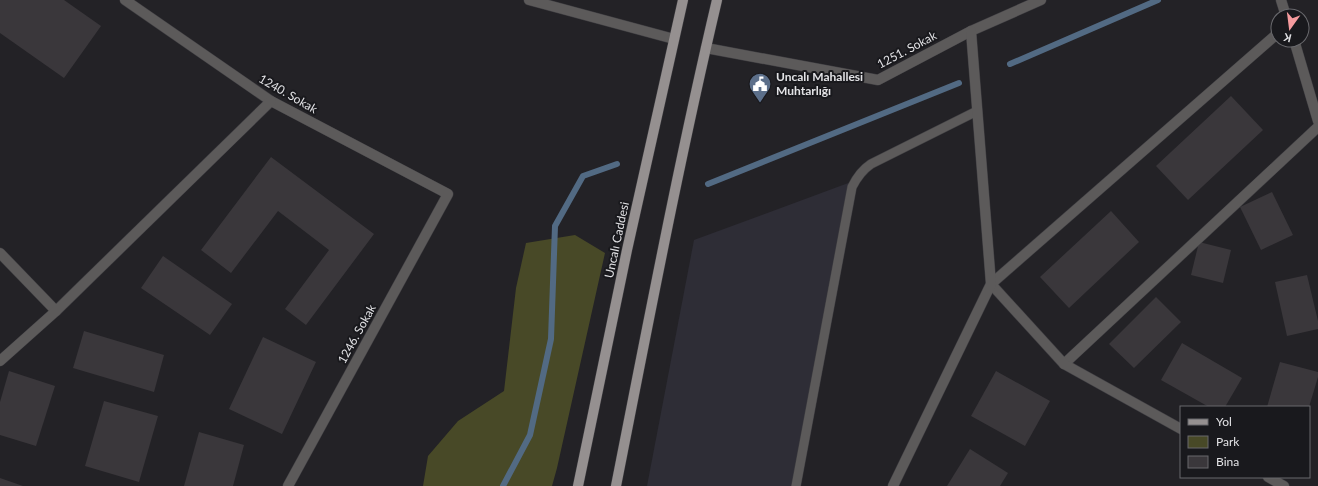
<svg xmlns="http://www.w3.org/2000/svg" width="1318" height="486" viewBox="0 0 1318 486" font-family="Lato,sans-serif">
	<rect width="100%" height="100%" fill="#232226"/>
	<polygon fill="#2e2d36" points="851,182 792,486 647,486 694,240"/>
	<polygon fill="#484927" points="575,235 605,253 557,468 552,486 423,486 428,456 458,421 504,391 516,288 526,243"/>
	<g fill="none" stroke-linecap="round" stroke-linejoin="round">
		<g stroke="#526a83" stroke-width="6">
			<polyline points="1010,64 1158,0"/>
			<polyline points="708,184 959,83"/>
			<polyline points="503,486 530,435 551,339 555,226 583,176 617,164"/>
		</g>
	</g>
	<g fill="#3a373b">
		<polygon points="0,0 64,0 101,26 64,78 0,33"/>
		<polygon points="1231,96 1263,130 1188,200 1156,166"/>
		<polygon points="271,157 374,234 306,325 285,309 329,250 278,211 231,273 201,250"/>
		<polygon points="1272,192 1293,235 1261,250 1240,207"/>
		<polygon points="1111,211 1139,242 1069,308 1040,277"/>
		<polygon points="1199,242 1231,250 1223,283 1191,275"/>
		<polygon points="163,256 232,304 210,335 141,288"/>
		<polygon points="1307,275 1318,321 1318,329 1287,336 1275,282"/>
		<polygon points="1156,297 1181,322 1134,368 1109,344"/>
		<polygon points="84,331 164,355 154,392 73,368"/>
		<polygon points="263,337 316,362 282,434 229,409"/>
		<polygon points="1182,343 1242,378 1225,407 1209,407 1161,380"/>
		<polygon points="1280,362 1318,372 1318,377 1309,407 1267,407"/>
		<polygon points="9,371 55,386 36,446 0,435 0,402"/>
		<polygon points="996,371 1050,401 1025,446 971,416"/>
		<polygon points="104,401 158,416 139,482 85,466"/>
		<polygon points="199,432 244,445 233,486 184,486"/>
		<polygon points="970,449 1008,473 1000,486 947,486"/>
		<polygon points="0,478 23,486 0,486"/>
	</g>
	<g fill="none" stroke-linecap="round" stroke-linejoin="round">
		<g stroke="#3e3d41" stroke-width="10">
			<path id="service" d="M796,486l56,-299c5,-10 10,-17 19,-23l106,-53"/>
		</g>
		<g stroke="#3e3d41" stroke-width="11">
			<g id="minor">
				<polyline points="125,0 271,101 448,194 288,486"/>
				<polyline points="529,0 674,39"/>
				<polyline points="1281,0 1286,16"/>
				<polyline points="1294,40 1318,121"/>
				<polyline points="706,48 878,80 971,31 1041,0"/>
				<polyline points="0,253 56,311"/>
				<polyline points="0,361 56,311 271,101"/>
				<polyline points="1064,364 1318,127"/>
				<polyline points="1181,429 1064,364 991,284 1278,33"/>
				<polyline points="1268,477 1284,486"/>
				<polyline points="893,486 991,284 971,31"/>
			</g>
		</g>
		<g stroke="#3e3d41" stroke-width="11">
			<g id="primary">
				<polyline points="578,486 627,250 683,0"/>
				<path d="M616,486c32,-162 63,-325 101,-486"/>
			</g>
		</g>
		<use href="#service" stroke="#5c5a5a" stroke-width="9"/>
		<use href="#minor" stroke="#5c5a5a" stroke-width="10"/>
		<use href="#primary" stroke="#959090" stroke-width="10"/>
	</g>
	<defs>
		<g id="civic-pin" transform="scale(1.15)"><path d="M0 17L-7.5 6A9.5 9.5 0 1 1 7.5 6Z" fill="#5c6f8a" stroke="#19191d"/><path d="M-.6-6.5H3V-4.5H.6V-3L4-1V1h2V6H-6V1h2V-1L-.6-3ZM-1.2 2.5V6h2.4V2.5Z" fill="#fff"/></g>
	</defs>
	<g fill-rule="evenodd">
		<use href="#civic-pin" x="760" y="84"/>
	</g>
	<g text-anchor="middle" stroke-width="4" stroke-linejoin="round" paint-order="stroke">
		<g font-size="12" fill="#e2e2e5" stroke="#19191d">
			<text transform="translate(907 50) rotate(-28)" y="4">1251. Sokak</text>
			<text transform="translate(288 94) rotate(30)" y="4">1240. Sokak</text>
			<text transform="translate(617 240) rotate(-78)" y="4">Uncalı Caddesi</text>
			<text transform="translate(357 334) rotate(-61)" y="4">1246. Sokak</text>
		</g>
		<g font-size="12" font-weight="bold" fill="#e2e2e5" stroke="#19191d" text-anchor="start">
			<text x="776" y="81">Uncalı Mahallesi<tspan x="776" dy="14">Muhtarlığı</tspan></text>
		</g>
	</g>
	<rect x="1180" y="406" width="130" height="72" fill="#19191d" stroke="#69696d"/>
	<rect x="1188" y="419" width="20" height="6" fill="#959090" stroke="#69696d"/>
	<text x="1216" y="426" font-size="12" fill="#e2e2e5">Yol</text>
	<rect x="1188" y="436" width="20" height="12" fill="#484927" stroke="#69696d"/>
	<text x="1216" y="446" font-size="12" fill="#e2e2e5">Park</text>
	<rect x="1188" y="456" width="20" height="12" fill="#3a373b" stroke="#69696d"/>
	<text x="1216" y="466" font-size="12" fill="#e2e2e5">Bina</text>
	<g transform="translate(1290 28) rotate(194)"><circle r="19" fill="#19191d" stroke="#69696d"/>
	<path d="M0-3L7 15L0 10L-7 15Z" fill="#f59b9e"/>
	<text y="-6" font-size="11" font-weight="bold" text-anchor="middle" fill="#e2e2e5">K</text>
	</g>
</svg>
